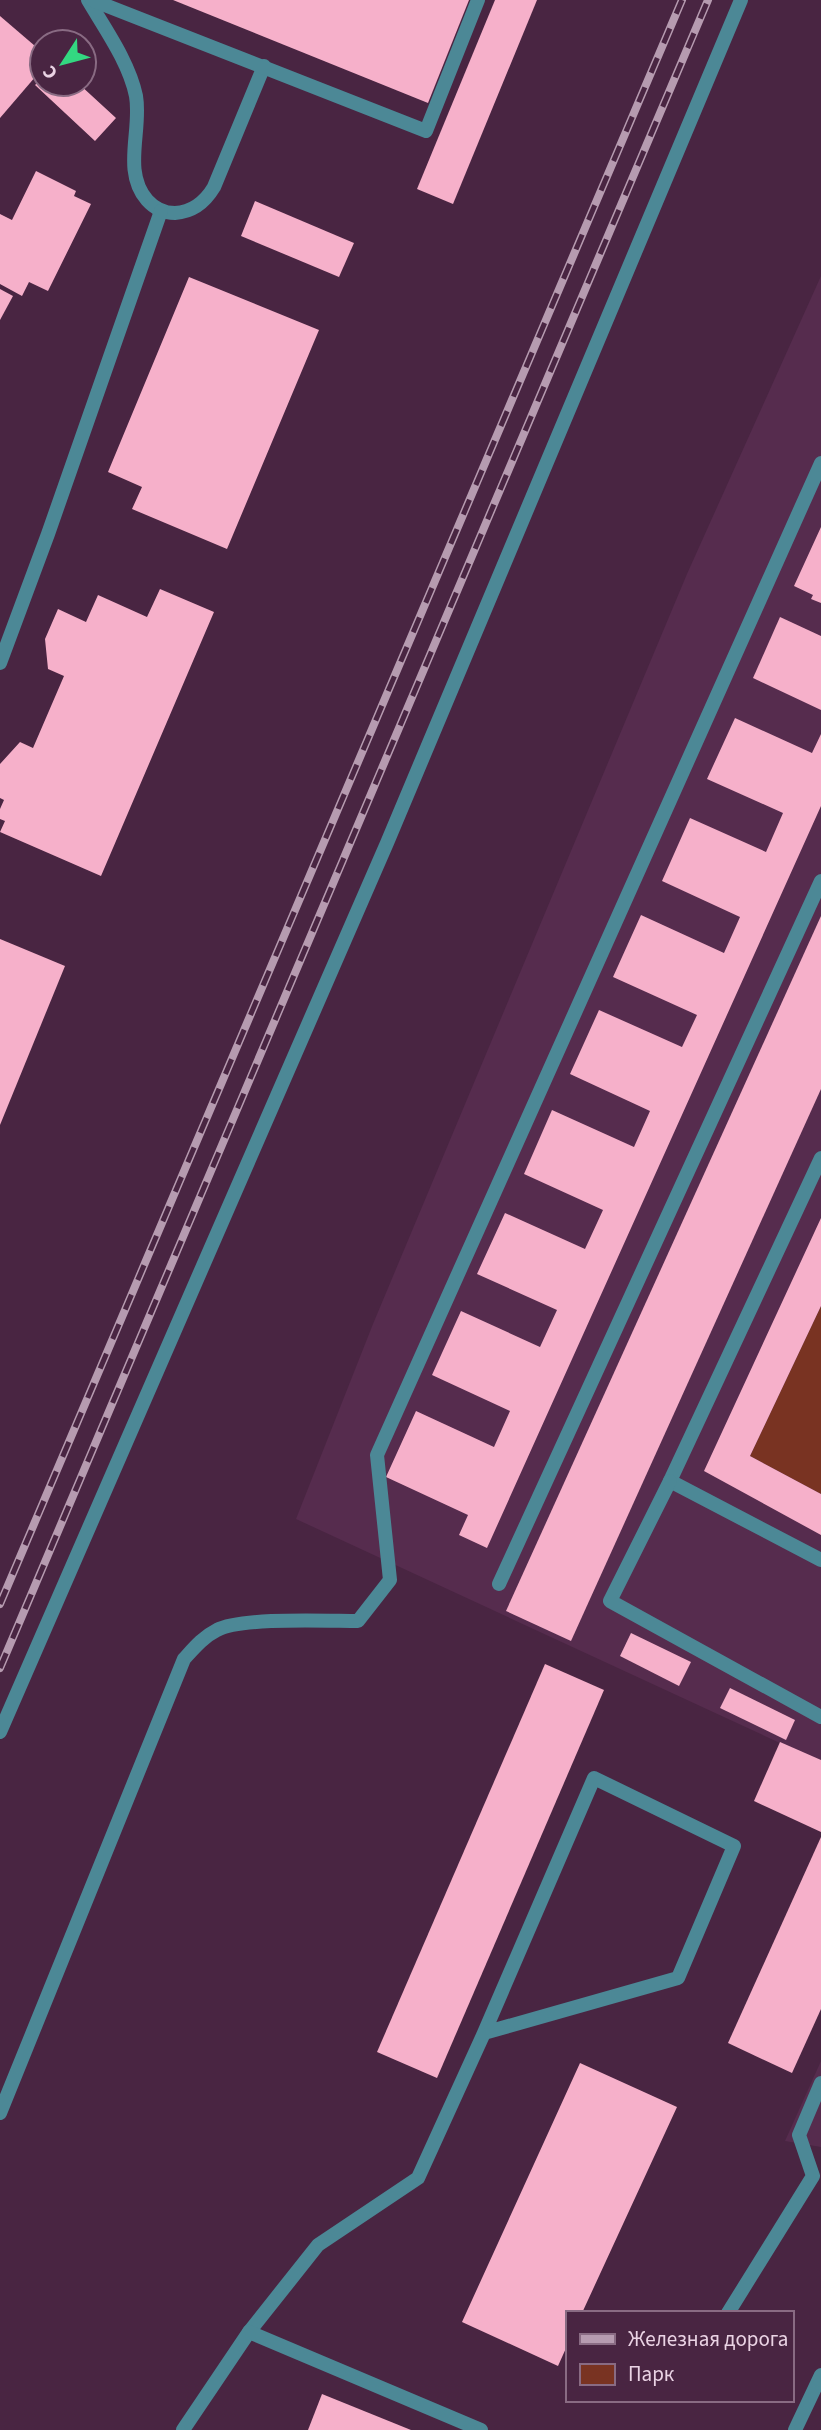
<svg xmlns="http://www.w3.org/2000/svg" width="821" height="2430" viewBox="0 0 821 2430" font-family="'Source Sans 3',sans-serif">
	<rect width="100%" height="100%" fill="#492542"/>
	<g fill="#562c4e">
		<polygon points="821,276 821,1762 296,1519 373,1324 687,574"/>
		<polygon points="821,2061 821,2147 785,2141"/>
	</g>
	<polygon fill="#793322" points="821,1306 821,1494 750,1456"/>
	<g fill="#f6b0ca">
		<polygon points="173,0 469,0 428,103"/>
		<polygon points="495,0 537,0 453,204 417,189"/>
		<polygon points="0,16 42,52 42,69 0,118"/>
		<polygon points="42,78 42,84 79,84 116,118 95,141 35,85"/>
		<polygon points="36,171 76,191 74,196 91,204 48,291 29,282 22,296 0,284 0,214 12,220"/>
		<polygon points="255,201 354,243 339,277 241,236"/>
		<polygon points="189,277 319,330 227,549 132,509 142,487 108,472"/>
		<polygon points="0,289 13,296 0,320"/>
		<polygon points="821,527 821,603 811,599 813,595 794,586"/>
		<polygon points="160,589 214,612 101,876 0,832 5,821 0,819 0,809 4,800 0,798 0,764 20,742 33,748 64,676 48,669 45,639 58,609 86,622 98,595 147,617"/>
		<polygon points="780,617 821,636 821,710 753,678"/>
		<polygon points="735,718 812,753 821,734 821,806 487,1548 459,1535 468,1515 386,1477 416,1411 494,1447 510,1411 432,1375 461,1311 540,1347 557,1310 477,1274 505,1213 585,1249 603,1210 524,1174 552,1110 634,1147 650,1111 570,1074 599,1010 682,1047 697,1015 613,977 641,915 724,953 740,917 662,881 690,818 766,852 783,813 707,779"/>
		<polygon points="821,916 821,1089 571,1641 506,1611"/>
		<polygon points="0,939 65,966 0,1125"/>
		<polygon points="821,1218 821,1306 750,1456 821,1494 821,1535 704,1471"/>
		<polygon points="631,1633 691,1662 679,1686 620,1656"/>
		<polygon points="545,1664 604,1690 437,2078 377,2052"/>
		<polygon points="730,1688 795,1720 786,1740 720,1708"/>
		<polygon points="780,1742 821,1760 821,1832 754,1801"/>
		<polygon points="821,1837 821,2009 792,2073 728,2043"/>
		<polygon points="580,2063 677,2107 582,2313 567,2313 567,2346 558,2366 462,2322"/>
		<polygon points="322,2394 411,2430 308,2430"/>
	</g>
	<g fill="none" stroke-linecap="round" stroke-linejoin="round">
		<g stroke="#4c8896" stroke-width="14">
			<path d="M88,0c17,29 41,62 48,96 6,34 -14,75 11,104 8,9 17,13 28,13 18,-1 30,-11 39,-26l50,-121"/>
			<polyline points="92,0 426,131 478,0"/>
			<polyline points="0,663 48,534 161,211"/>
			<polyline points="821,1158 670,1481 821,1560"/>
			<polyline points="670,1481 610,1601 821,1717"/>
			<polyline points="499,1584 821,881"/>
			<polyline points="0,1732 387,843 741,0"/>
			<path d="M0,2113l184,-454c10,-11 19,-22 33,-29 24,-13 110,-9 141,-9l32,-41 -13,-125 444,-992"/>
			<polyline points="728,2313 813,2176 799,2135 821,2083"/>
			<polyline points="249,2332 318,2245 418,2178 484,2033 594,1778 734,1846 678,1978 484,2033"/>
			<polyline points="183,2430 249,2332 481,2430"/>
			<polyline points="795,2430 821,2375"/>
		</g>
		<g stroke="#b69bb0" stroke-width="8">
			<g id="rail">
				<polyline points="0,1604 682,0"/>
				<polyline points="0,1668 708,0"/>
			</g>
		</g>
		<use href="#rail" stroke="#492542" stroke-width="5" stroke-dasharray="16" stroke-linecap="butt"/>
	</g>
	<rect x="566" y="2311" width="228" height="91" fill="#492542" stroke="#896b83" stroke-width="2"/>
	<rect x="580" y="2334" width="35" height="10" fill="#b69bb0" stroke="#896b83" stroke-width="2"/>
	<text x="628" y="2346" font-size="21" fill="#ead3e4">Железная дорога</text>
	<rect x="580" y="2364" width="35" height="21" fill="#793322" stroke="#896b83" stroke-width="2"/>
	<text x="628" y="2381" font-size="21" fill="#ead3e4">Парк</text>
	<g transform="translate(63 63) rotate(234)"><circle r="33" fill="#492542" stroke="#896b83" stroke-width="2"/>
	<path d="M0-5L12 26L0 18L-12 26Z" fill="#33d881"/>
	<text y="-10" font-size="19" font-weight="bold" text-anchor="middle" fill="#ead3e4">С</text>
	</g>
</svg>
